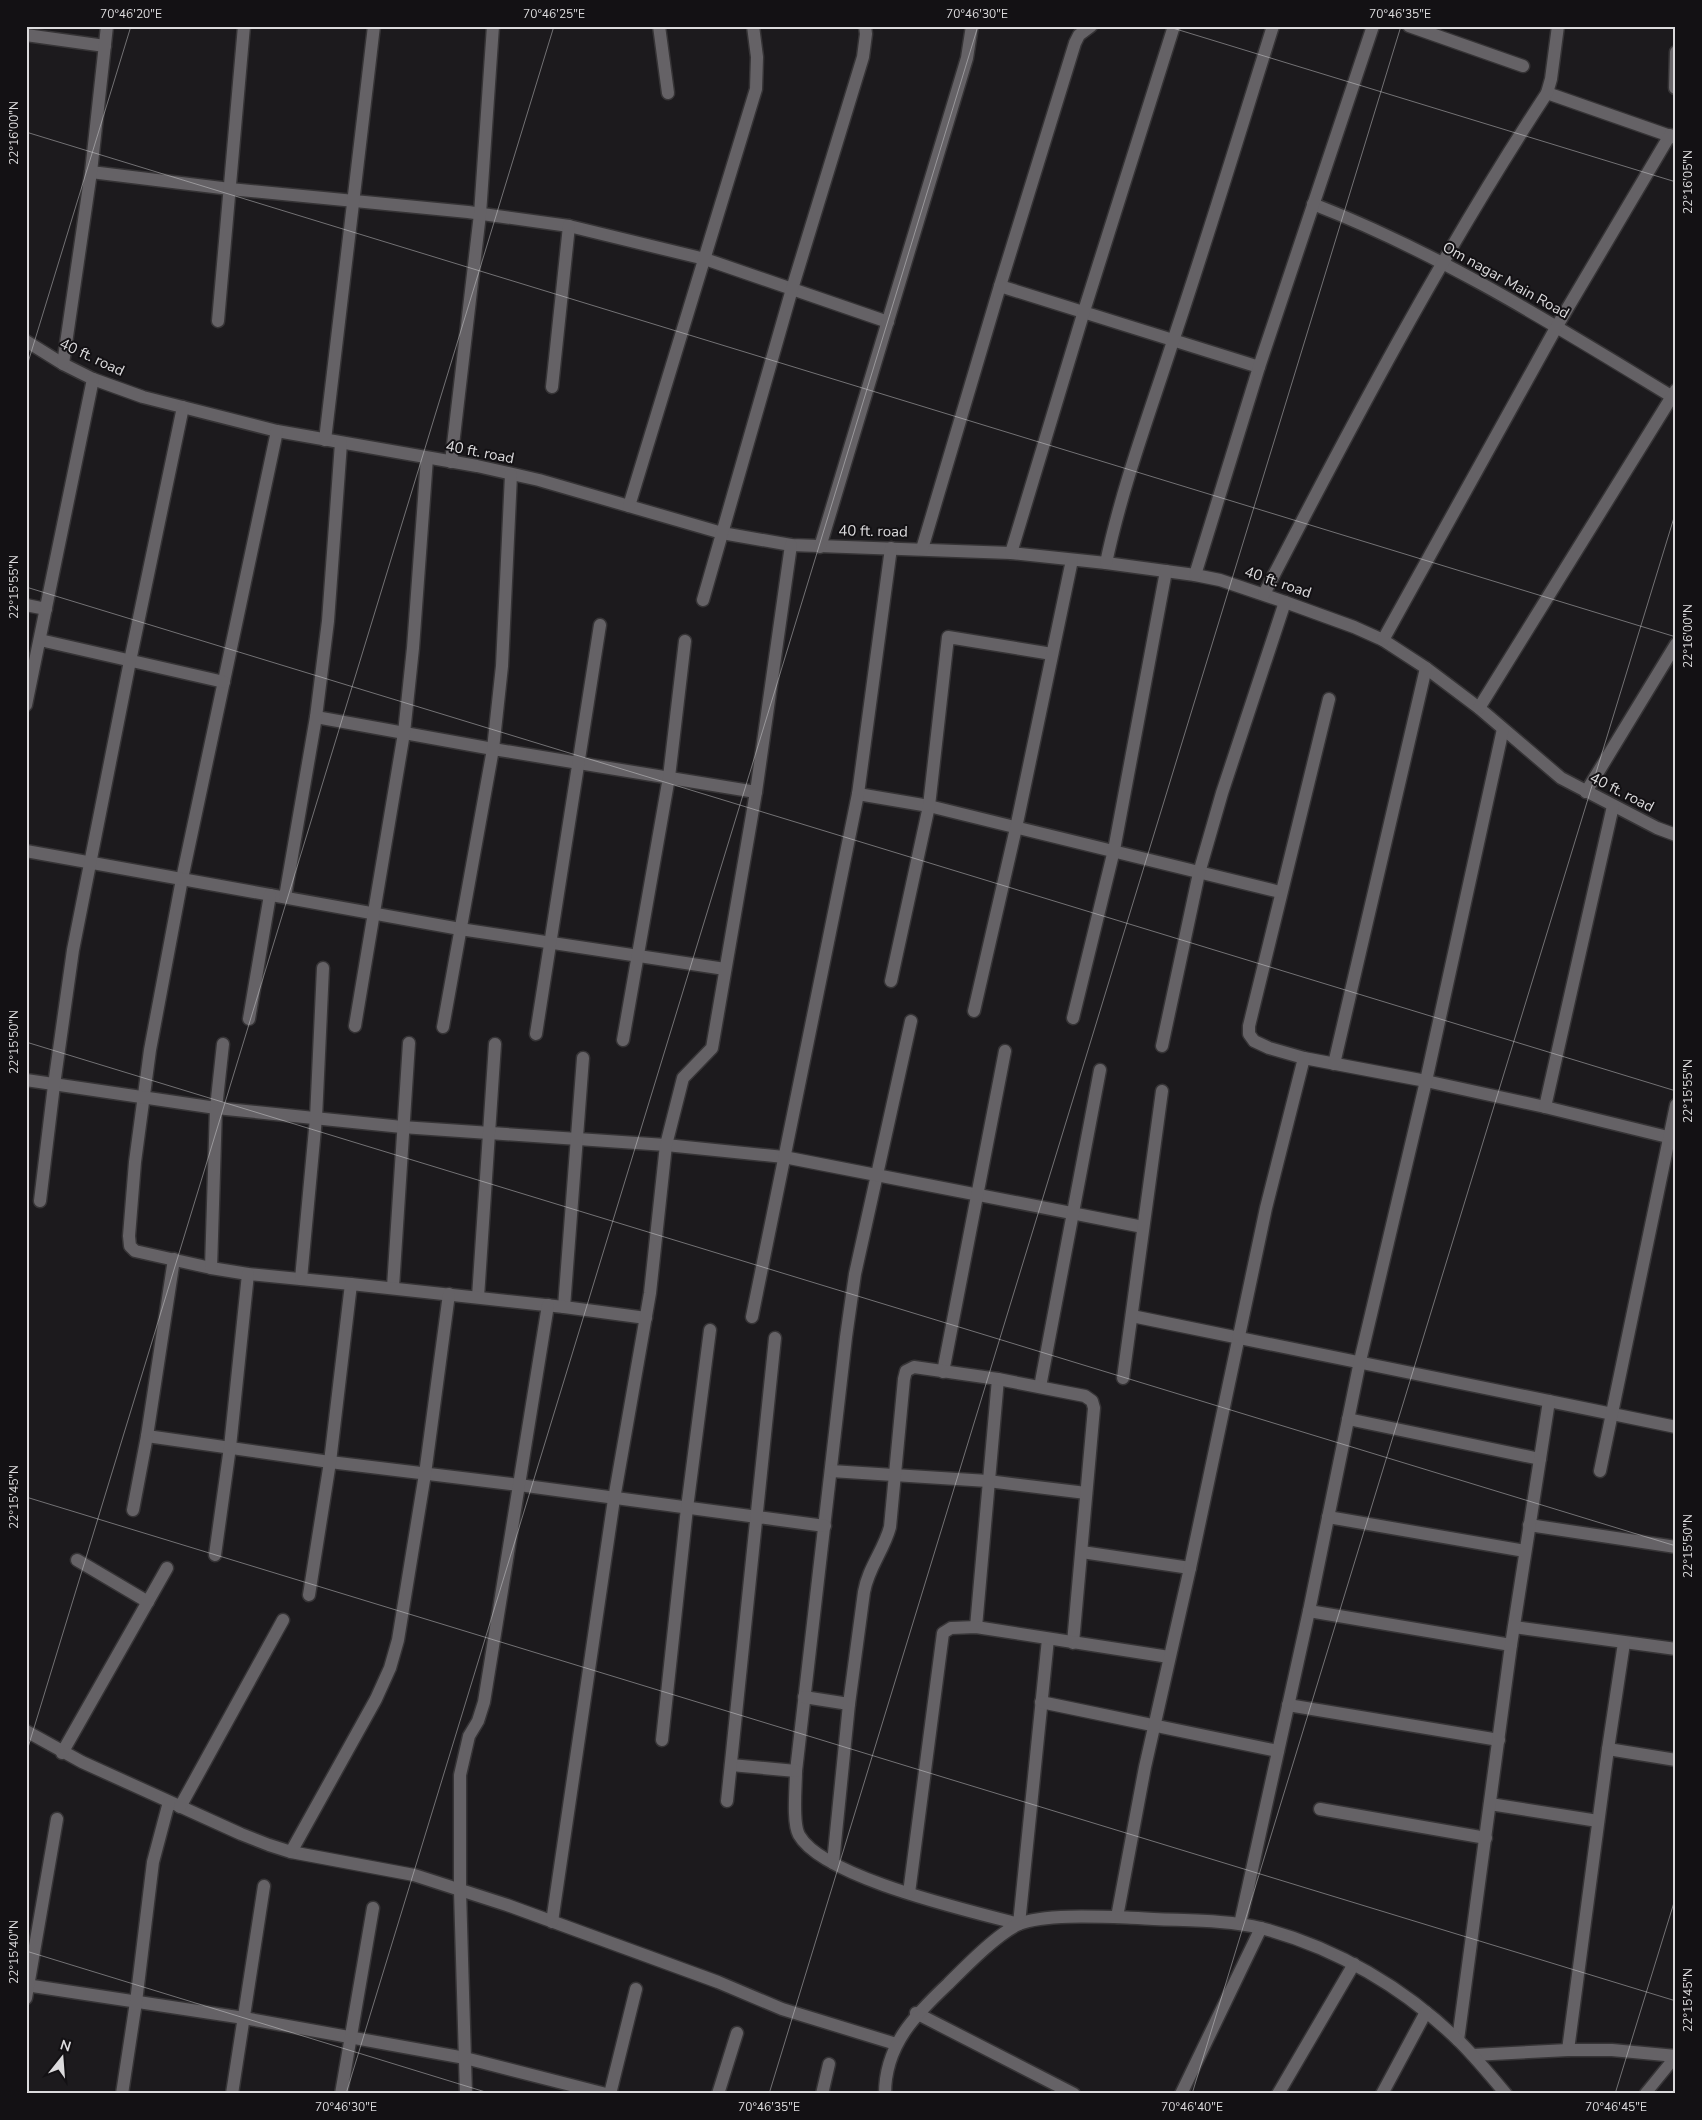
<svg xmlns="http://www.w3.org/2000/svg" width="1702" height="2120" viewBox="0 0 1702 2120" font-family="'Nunito Sans',sans-serif">
	<rect width="100%" height="100%" fill="#1c1a1d"/>
	<g fill="none" stroke-linecap="round" stroke-linejoin="round">
		<g stroke="#363436" stroke-width="14">
			<polyline id="lane" points="1645,2094 1676,2056"/>
		</g>
		<g stroke="#363436" stroke-width="15">
			<g id="street">
				<polyline points="659,26 668,93"/>
				<polyline points="1409,26 1523,66"/>
				<polyline points="26,35 105,46"/>
				<polyline points="1675,88 1676,52"/>
				<polyline points="1547,93 1676,138"/>
				<polyline points="91,172 230,189 468,212 569,226 705,259 888,322"/>
				<path d="M1313,204c129,50 246,124 363,195"/>
				<polyline points="1000,286 1259,367"/>
				<polyline points="218,321 244,26"/>
				<polyline points="26,341 63,364 93,379 143,397 277,431 477,466 539,480 722,533 791,545 1011,553 1106,563 1195,575 1220,580 1285,602 1354,627 1383,640 1426,668 1479,708 1561,778 1657,828 1676,835"/>
				<polyline points="63,364 91,172 107,26"/>
				<polyline points="552,387 569,226"/>
				<polyline points="277,431 182,879 150,1050 135,1162 129,1236 130,1246 135,1251 211,1268 248,1274 351,1284"/>
				<polyline points="325,440 374,26"/>
				<polyline points="451,462 480,214 493,26"/>
				<polyline points="629,506 756,89 757,57 753,26"/>
				<polyline points="820,547 967,58 972,26"/>
				<polyline points="922,549 1000,286 1075,43 1079,35 1091,26"/>
				<polyline points="1011,553 1084,311 1174,26"/>
				<path d="M1106,563c16,-76 43,-148 67,-222 35,-104 67,-210 100,-315"/>
				<polyline points="1195,575 1259,367 1373,26"/>
				<path d="M1264,594c88,-170 178,-341 283,-501l4,-14 7,-53"/>
				<polyline points="703,600 792,289 863,57 866,34 865,26"/>
				<polyline points="26,605 46,609"/>
				<polyline points="40,640 224,682"/>
				<polyline points="1383,640 1557,326 1670,135"/>
				<polyline points="1329,699 1249,1026 1249,1034 1254,1041 1269,1048 1304,1058 1426,1081 1545,1107 1676,1139"/>
				<polyline points="26,705 93,379"/>
				<polyline points="1479,708 1676,390"/>
				<polyline points="316,717 493,749 756,792"/>
				<polyline points="1586,792 1676,644"/>
				<polyline points="858,794 929,806 1280,892"/>
				<polyline points="26,851 460,929 725,969"/>
				<polyline points="285,897 316,717 328,621 341,443"/>
				<polyline points="891,981 929,806 948,637 1052,654"/>
				<polyline points="974,1011 1016,828 1072,560"/>
				<polyline points="1073,1018 1114,850 1166,571"/>
				<polyline points="249,1019 270,895"/>
				<path d="M911,1021l-56,253 -9,63 -50,434c0,17 -4,51 3,64 24,43 172,76 220,89l29,-285"/>
				<polyline points="355,1026 404,733 413,648 427,458"/>
				<polyline points="443,1027 493,749 502,666 511,475"/>
				<polyline points="536,1034 600,625"/>
				<polyline points="623,1040 669,777 685,641"/>
				<polyline points="1162,1046 1199,873 1222,793 1285,602"/>
				<polyline points="1334,1064 1426,668"/>
				<polyline points="26,1080 216,1108 402,1127 666,1145 784,1157 1143,1227"/>
				<polyline points="1545,1107 1613,806"/>
				<polyline points="40,1201 54,1085 73,950 130,661 183,407"/>
				<polyline points="211,1268 216,1108 223,1044"/>
				<polyline points="301,1279 316,1118 323,968"/>
				<polyline points="393,1287 409,1043"/>
				<polyline points="478,1297 495,1044"/>
				<polyline points="564,1307 583,1058"/>
				<polyline points="1132,1316 1676,1427"/>
				<polyline points="752,1317 858,794 891,548"/>
				<polyline points="943,1372 1005,1051"/>
				<polyline points="1123,1378 1162,1091"/>
				<polyline points="1040,1387 1100,1070"/>
				<polyline points="1348,1419 1540,1459"/>
				<polyline points="147,1436 330,1462 519,1485 825,1526"/>
				<polyline points="831,1471 988,1481 1086,1493"/>
				<polyline points="1600,1471 1676,1105"/>
				<polyline points="133,1510 147,1436 174,1259"/>
				<polyline points="1328,1517 1525,1551"/>
				<polyline points="1529,1525 1676,1547"/>
				<polyline points="1082,1552 1190,1568"/>
				<polyline points="215,1555 230,1447 248,1274"/>
				<polyline points="77,1560 148,1602"/>
				<polyline points="309,1595 330,1462 351,1284 564,1307 646,1318"/>
				<polyline points="1309,1611 1511,1645"/>
				<polyline points="976,1627 998,1379"/>
				<polyline points="1514,1627 1676,1649"/>
				<polyline points="804,1697 849,1704"/>
				<polyline points="1041,1702 1278,1751"/>
				<polyline points="1288,1705 1499,1740"/>
				<polyline points="26,1731 82,1762 241,1834 269,1845 291,1852 414,1875 507,1905 718,1982 782,2009 896,2044"/>
				<polyline points="662,1740 687,1508 710,1330"/>
				<polyline points="1608,1749 1676,1760"/>
				<polyline points="62,1753 167,1568"/>
				<polyline points="731,1765 796,1771"/>
				<polyline points="727,1801 775,1338"/>
				<polyline points="1490,1804 1598,1821"/>
				<polyline points="180,1807 283,1620"/>
				<polyline points="1320,1809 1486,1838"/>
				<polyline points="291,1852 376,1699 390,1668 398,1640 425,1474 449,1294"/>
				<path d="M833,1863l16,-159 15,-112c4,-24 20,-42 26,-65l14,-148 2,-8 8,-4 84,12 87,17 7,5 2,7 -21,235"/>
				<polyline points="909,1893 943,1633 951,1628 976,1627 1169,1657"/>
				<polyline points="1117,1917 1145,1767 1190,1568 1266,1208 1304,1058"/>
				<polyline points="552,1922 614,1499 650,1293 666,1145 683,1078 712,1048 756,792 791,545"/>
				<polyline points="1240,1924 1309,1611 1360,1361 1426,1081 1503,729"/>
				<polyline points="26,1985 244,2018 465,2058 606,2094"/>
				<polyline points="26,1998 57,1819"/>
				<polyline points="916,2013 1074,2094"/>
				<polyline points="1458,2040 1511,1645 1549,1401"/>
				<polyline points="1568,2050 1608,1749 1624,1643"/>
				<polyline points="1473,2055 1568,2050 1612,2050 1676,2056"/>
				<polyline points="122,2094 136,2002 153,1862 169,1802"/>
				<polyline points="232,2094 264,1886"/>
				<polyline points="341,2094 373,1908"/>
				<polyline points="466,2094 460,1891 460,1775 469,1736 478,1721 484,1702 548,1305"/>
				<polyline points="610,2094 636,1989"/>
				<polyline points="718,2094 737,2033"/>
				<polyline points="822,2094 829,2064"/>
				<path d="M885,2094c0,-49 30,-79 63,-110 17,-17 49,-50 71,-60 26,-11 89,-7 119,-6 38,3 86,1 123,10 74,19 144,60 199,114 16,16 31,34 46,52"/>
				<polyline points="1181,2094 1261,1928"/>
				<polyline points="1278,2094 1354,1964"/>
				<polyline points="1382,2094 1426,2012"/>
			</g>
		</g>
		<use href="#lane" stroke="#656266" stroke-width="11"/>
		<use href="#street" stroke="#656266" stroke-width="12"/>
	</g>
	<path fill="none" stroke="#dcdbdd" stroke-width="1" stroke-opacity="0.45" d="M1166,26l510,156M26,132l1650,505M26,369l105,-343M26,587l1650,504M26,1042l1650,504M26,1497l1650,504M26,1754l528,-1728M26,1951l466,143M346,2094l632,-2068M769,2094l632,-2068M1192,2094l484,-1583M1615,2094l61,-198"/>
	<g text-anchor="middle" stroke-width="4" stroke-linejoin="round" paint-order="stroke">
		<g font-size="15" fill="#dcdbdd" stroke="#131114">
			<text transform="translate(1506 280) rotate(29)" y="5">Om nagar Main Road</text>
			<text transform="translate(92 357) rotate(25)" y="5">40 ft. road</text>
			<text transform="translate(480 452) rotate(11)" y="5">40 ft. road</text>
			<text transform="translate(873 531) rotate(1)" y="5">40 ft. road</text>
			<text transform="translate(1278 582) rotate(19)" y="5">40 ft. road</text>
			<text transform="translate(1622 792) rotate(27)" y="5">40 ft. road</text>
		</g>
	</g>
	<rect width="1702" height="2120" fill="none" stroke="#131114" stroke-width="55"/>
	<g transform="translate(62 2058) rotate(17)" stroke="#131114" stroke-width="4" paint-order="stroke">
	<path d="M0-4L9 19L0 12L-9 19Z" fill="#dcdbdd"/>
	<text y="-8" font-size="14" font-weight="bold" text-anchor="middle" fill="#dcdbdd">N</text>
	</g>
	<rect x="28" y="28" width="1646" height="2064" fill="none" stroke="#dcdbdd" stroke-width="2"/>
	<g font-size="12" text-anchor="middle" fill="#dcdbdd">
		<text x="131" y="18">70°46'20"E</text>
		<text x="554" y="18">70°46'25"E</text>
		<text x="977" y="18">70°46'30"E</text>
		<text x="1400" y="18">70°46'35"E</text>
		<text transform="translate(14 133) rotate(-90)" y="4">22°16'00"N</text>
		<text transform="translate(1688 182) rotate(-90)" y="4">22°16'05"N</text>
		<text transform="translate(14 587) rotate(-90)" y="4">22°15'55"N</text>
		<text transform="translate(1688 636) rotate(-90)" y="4">22°16'00"N</text>
		<text transform="translate(14 1042) rotate(-90)" y="4">22°15'50"N</text>
		<text transform="translate(1688 1091) rotate(-90)" y="4">22°15'55"N</text>
		<text transform="translate(14 1497) rotate(-90)" y="4">22°15'45"N</text>
		<text transform="translate(1688 1546) rotate(-90)" y="4">22°15'50"N</text>
		<text transform="translate(14 1952) rotate(-90)" y="4">22°15'40"N</text>
		<text transform="translate(1688 2000) rotate(-90)" y="4">22°15'45"N</text>
		<text x="346" y="2111">70°46'30"E</text>
		<text x="769" y="2111">70°46'35"E</text>
		<text x="1192" y="2111">70°46'40"E</text>
		<text x="1616" y="2111">70°46'45"E</text>
	</g>
</svg>
